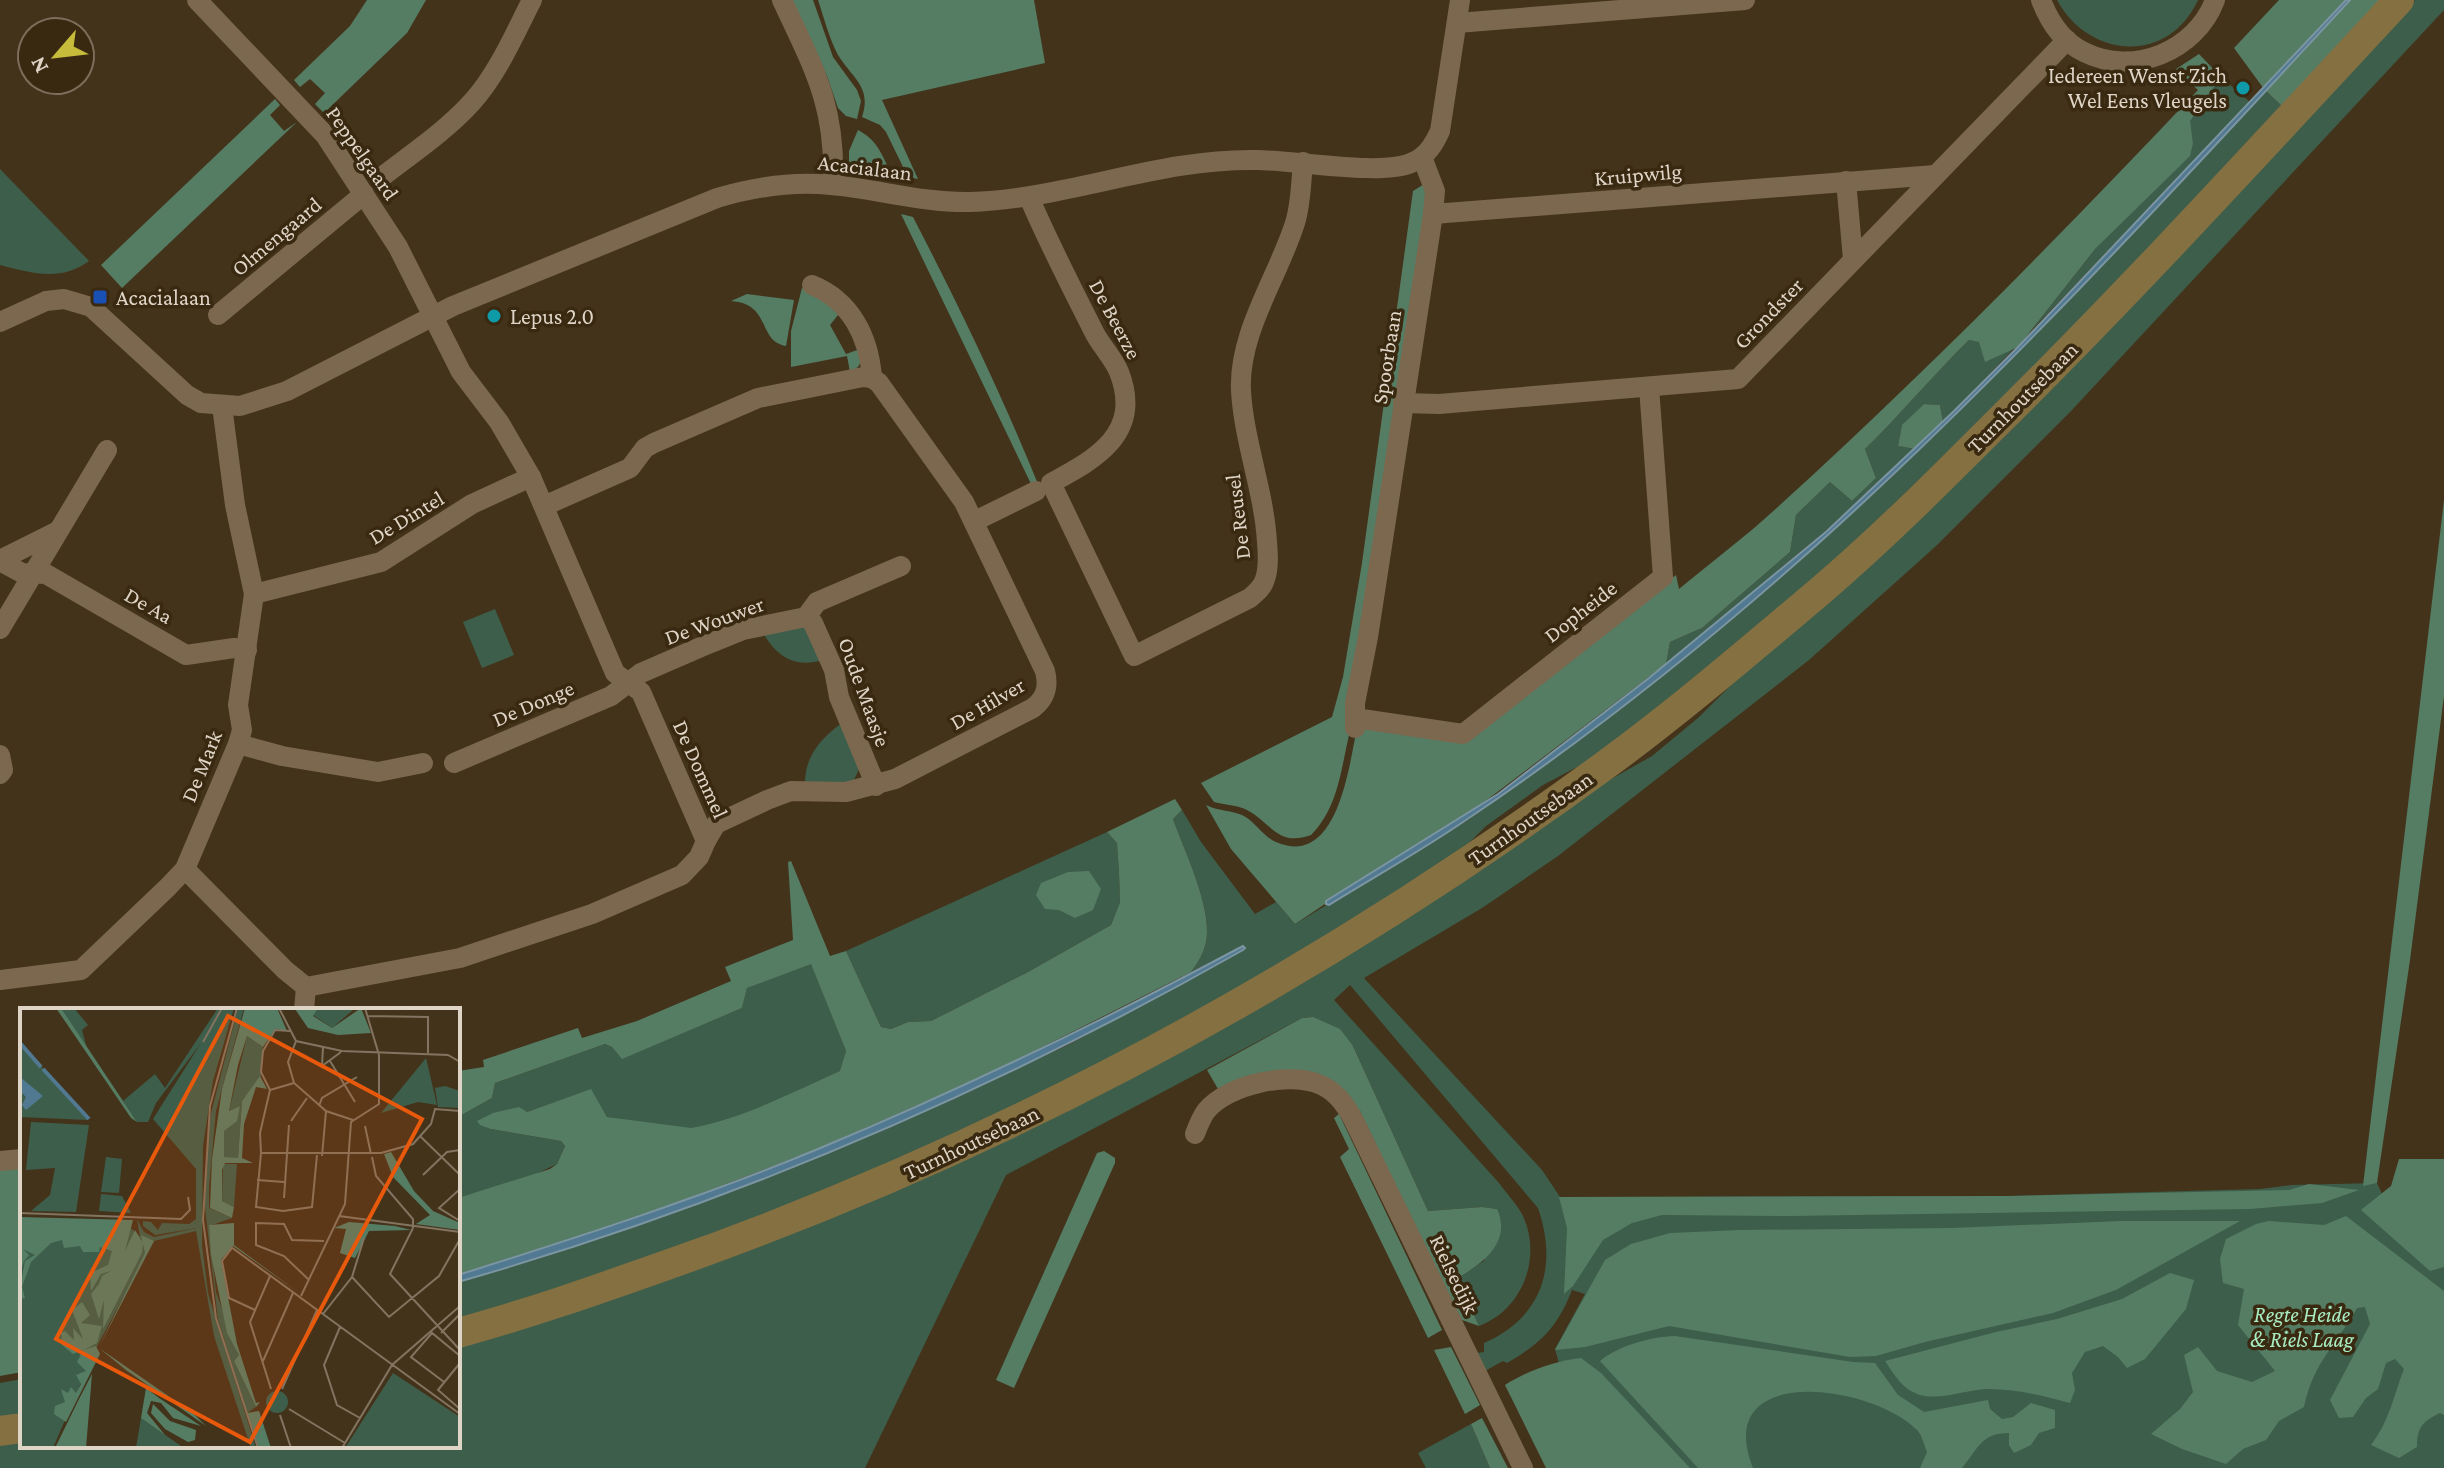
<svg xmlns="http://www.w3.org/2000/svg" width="2444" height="1468" viewBox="0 0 2444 1468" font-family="'Crimson Pro',serif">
	<rect width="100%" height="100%" fill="#44331b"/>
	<g fill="#3d5e4a">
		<path d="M2057,0h141c-30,65 -109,59 -141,0z"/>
		<path d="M2415,0h29v10l-373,401 -135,135 -127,114 -251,196 -76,52 -118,70 178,192 18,27 449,-1 251,-7 32,-4 85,-2 12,26 55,-32v291h-895l11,-101 -5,-18 30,-55 -13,-4c-15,38 -31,53 -65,73l-4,-2 -18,10 -8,-18 7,-1v-9c59,-26 74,-77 54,-135l-188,-223 -16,15 165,183c7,10 17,20 23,31 21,42 1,96 -43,112l-23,-48 28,-17 13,-52 -15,-2 -54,4 -75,-165 -40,-29 -11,1 -296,157 -141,293h-865v-24l22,-3v5h436v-101l387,-134 807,-455 46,-38 666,-664z"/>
		<path d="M2221,77l30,26 -308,319 -3,-17 -16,-1 -22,22 -4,20 17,3 -86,79 -163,136 4,-22 32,-14 88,-76 6,-37 34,-33 22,19 24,-23 -11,-29c36,-35 68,-74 104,-109l49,7 78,-99 97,-105 -4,-22z"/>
		<path d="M2266,91l18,17 -186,198 -272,264 -230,187 -53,28 -57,41 -32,32 -139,89 -293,160 -249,109 -315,107v-41l141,-43 256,-97 213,-97 175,-95 2,-2 -2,-2 -52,26c9,-12 16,-24 16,-40 0,-35 -22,-80 -34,-113l9,-9 19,32 54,72 21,-12 19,22 173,-104 70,-51 115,-88 154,-128 87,-79 127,-126z"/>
		<path d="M0,169l89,92c-28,21 -58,12 -89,4z"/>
		<polygon points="495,609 514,655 482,668 463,622"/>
		<path d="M804,624l18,36c-28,9 -47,-5 -60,-29z"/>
		<path d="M842,723l18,44 -6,13 -6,3h-43c0,-27 16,-45 37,-60z"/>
		<polygon points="1107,832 1117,843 1119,873 1120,902 1111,925 1028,972 931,1021 908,1022 891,1029 881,1027 846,951"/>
		<path d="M811,963l35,88 -5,20c-42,18 -103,52 -147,57 -27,2 -60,-7 -87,-11l-17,-27 -63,22 -36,17 70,12 4,5 -8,18 -32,15 -67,19v-81l34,-19 3,-15 110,-39 7,3 10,11 120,-50 5,-20z"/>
		<polygon points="22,1379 22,1418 0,1422 0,1383"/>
		<polygon points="1471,1424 1490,1468 1426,1468 1418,1453"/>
	</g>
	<g fill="#557d64">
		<polygon points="367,0 426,0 407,33 324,113 315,104 325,93 310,79 300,87 294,80 350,26"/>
		<polygon points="791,0 813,0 833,57 857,90 861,101 857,119 846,116 838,108 827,76"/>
		<path d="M818,0h216l11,63 -163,37 36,79 -10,-2 -22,-45 -6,-7 -18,-8c10,-30 -9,-38 -24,-62 -9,-17 -14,-37 -20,-55z"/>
		<polygon points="2279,0 2385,0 2284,108 2264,89 2234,48"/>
		<path d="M2199,54l22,23 -31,44 3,22 -3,13 -94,92 -78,99 -33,15 -6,-20 -10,-2c-36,35 -68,74 -104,109l11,29 -24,23 -22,-19 -34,33 -6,37 -88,76 -32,14 -4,22 -199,151 -141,86 -1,3 -30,20 -64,-75 -25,-44c12,6 24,5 36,10 14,7 20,21 34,27 62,27 73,-77 81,-114l106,14 213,-167 3,14c34,-28 70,-55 102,-85 145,-132 283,-272 417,-414l-22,-21z"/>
		<polygon points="275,99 280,105 270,115 284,131 297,122 122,288 101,265"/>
		<path d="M858,130c19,10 24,24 33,44l-42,-10v-13z"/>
		<path d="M1426,183l2,8 -62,413 -21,112 1,6 5,5c-10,38 -11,79 -40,108 -34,12 -39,-12 -64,-25 -10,-5 -22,-5 -33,-8l-13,-19 131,-66 11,-40 19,-114 51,-372z"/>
		<path d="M901,214l12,3c45,87 88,176 125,267l-5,4z"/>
		<path d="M802,288l13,4 27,18 -12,15 16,29 14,-5c2,11 2,18 -10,23l-3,-16 -56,11v-36z"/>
		<path d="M747,294l47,6 -8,46c-29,-5 -14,-42 -55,-45z"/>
		<polygon points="1924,404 1940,405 1943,422 1915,449 1898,446 1902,425"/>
		<polygon points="2444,500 2444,696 2410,960 2377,1183 2363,1186"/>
		<path d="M1175,799l7,11 -9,9c12,33 34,78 34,113 0,16 -7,28 -16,40l-202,102 -174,76 -197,75 -160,50v-77l92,-29 7,-5 8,-18 -4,-5 -70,-12 -11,-4 -3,-4 16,-8 26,-6 8,5 64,-23 16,28 84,11c52,-9 101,-36 149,-57l6,-20 -35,-87 -64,24 -5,20 -120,51 -10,-12 -7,-3 -110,39 -3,15 -34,19v-46l26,-4 -1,-7 95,-32 4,10 55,-17 94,-40 -6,-14 68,-27 -5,-78 3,-1 39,95 16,-5 35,76 10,2 17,-7 23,-1 97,-49 83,-47 9,-23 -1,-29 -2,-30 -10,-11z"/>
		<polygon points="1089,871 1101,889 1093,910 1075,918 1059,910 1045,909 1036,895 1041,883 1068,872"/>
		<path d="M1313,1017l27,12 13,17 75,165 54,-4 15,2c15,33 -14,55 -40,69l22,48 -17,-6 -12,-21 -90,-188 -63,-40h-27l-52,18 -11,-19 95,-52z"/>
		<polygon points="1339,1114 1442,1330 1428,1338 1340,1157 1349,1149 1334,1118"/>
		<polygon points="1104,1151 1115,1158 1115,1163 1014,1388 996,1380 1097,1153"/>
		<polygon points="2399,1159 2444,1159 2444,1267 2430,1271 2361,1210 2391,1186"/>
		<polygon points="22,1166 22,1372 0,1376 0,1167"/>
		<polygon points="2309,1184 2359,1190 2322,1203 2250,1209 1792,1216 1662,1215 1632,1223 1603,1240 1573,1286 1564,1294 1567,1228 1559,1197 2009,1196 2289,1190"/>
		<path d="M2346,1216l98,75v124l-4,-2c-17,8 -23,14 -23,34l-18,11 -28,-13c19,-25 22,-48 33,-76l-9,-10 -9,4 -8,26 -12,9 -13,19 -14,1 -9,-18 40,-76 -5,-17 -8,1c-21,37 -44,55 -53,99l-25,14 -13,19 -23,9 -17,15 -44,-15 -31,-15 29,-25 13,-17 -9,-37 14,-8 19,24 35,11 23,-11 -37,-46 6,-36 -21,-6 -3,-24 6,-20 30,-15 13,-3 55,4z"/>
		<polygon points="2121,1221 2240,1221 2116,1290 2053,1313 1925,1342 1876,1356 1850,1357 1669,1326 1585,1347 1555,1350 1605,1260 1631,1244 1670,1233 1740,1230 1952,1228"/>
		<path d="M2170,1273l24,7 -8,29 -41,50 -18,9 -9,-11 -15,-11 -18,6 -13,21 3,17 -5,13c-27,-7 -53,-14 -81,-14 -23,0 -54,14 -74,4 -14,-6 -22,-20 -30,-32l111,-29 61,-13 65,-20z"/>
		<path d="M1675,1336l178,26 22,1 23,32 26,17 64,-12 2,9 12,10 11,-2 18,-14 24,7v18l-16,5 -8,12 -17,8 -5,-8v-12c-28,0 -31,16 -47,35h-42l7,-16c-3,-7 -5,-17 -10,-22 -46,-46 -206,-68 -164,38h-55l-98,-107c20,-16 50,-24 75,-25z"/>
		<polygon points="1451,1347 1480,1405 1465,1414 1434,1350"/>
		<path d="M1581,1358l20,15 89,95h-144l-41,-83c22,-14 49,-24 76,-27z"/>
		<polygon points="1482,1418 1508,1468 1490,1468 1471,1424"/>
	</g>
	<g fill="#517992" stroke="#7c95a2" stroke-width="2">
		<path d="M2346,0h4c-165,178 -330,359 -509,523 -116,106 -242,207 -372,295 -45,31 -93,58 -140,87l-3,-1v-3l172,-107 151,-116 178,-147 127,-120 64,-64z"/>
		<path d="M1243,946l2,2 -2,2c-247,140 -512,254 -785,332v-7c121,-38 242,-77 360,-126 145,-60 286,-129 425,-203z"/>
	</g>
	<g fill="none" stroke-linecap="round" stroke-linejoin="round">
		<g stroke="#7b684f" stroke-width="20">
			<path d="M782,0c32,69 54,105 51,185"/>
			<path d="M2041,0c8,21 22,42 43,52 49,25 112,-1 131,-52"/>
			<polyline points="1457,23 1745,0"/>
			<path d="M383,176c31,-24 64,-46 90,-75 25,-28 42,-68 59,-101"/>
			<polyline points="1846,181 1853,259"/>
			<path d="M1029,197c19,45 42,89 64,133 7,15 20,27 26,42 24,61 -23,87 -68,111l83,173 116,-58c7,-6 13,-11 15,-19 4,-11 3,-25 2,-37 -3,-51 -23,-100 -26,-151 -3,-58 37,-114 54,-168 6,-19 6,-41 8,-61"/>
			<polyline points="1433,214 1935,175"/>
			<path d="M812,285c39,16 57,52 60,93"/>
			<polyline points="218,315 364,194"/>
			<path d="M0,322l46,-21 18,-2 27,8 96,88 14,8 39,3 47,-15 166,-85 264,-108c37,-11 75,-17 114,-13 47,4 91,18 139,17 98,-3 189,-44 287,-42 38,0 127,17 156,2 14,-6 21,-18 27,-31l20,-131"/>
			<polyline points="1403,403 1439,404 1738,379 2067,40"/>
			<path d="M544,506l86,-38 15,-20 9,-5 104,-45 105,-21 9,1 7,5 85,119 81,169c4,16 1,27 -12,37l-138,71 -49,13 -55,-1 -24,9 -51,24 -10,17"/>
			<polyline points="975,521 1036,491"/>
			<polyline points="0,560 58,531"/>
			<polyline points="0,561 22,573 46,574 186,655 234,648 247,650"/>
			<polyline points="254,594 381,562 472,504 531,477"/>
			<polyline points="806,617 813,623 834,670 839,697 876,786"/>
			<polyline points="0,629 107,450"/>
			<polyline points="1355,718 1463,734 1663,577 1649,387"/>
			<polyline points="1355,728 1355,703 1368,637 1433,214 1435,191 1422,157"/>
			<polyline points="238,744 282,756 378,772 423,763"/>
			<polyline points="0,755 3,770 0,774"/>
			<polyline points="454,763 611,696 641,673 701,647 743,630 806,617 817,602 901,566"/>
			<polyline points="185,869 285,970 306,987 460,958 592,914 682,875 699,857 706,841 641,692 615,673 531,477 499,422 461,372 398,247 325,135 197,0"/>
			<polyline points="0,980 81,970 168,887 185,869 238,744 242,730 238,705 254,594 235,505 222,406"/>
			<polyline points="304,1010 306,987"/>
			<path d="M1195,1134c3,-8 6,-16 11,-23 22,-27 84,-40 115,-26 18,8 28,25 36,42l166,341"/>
			<polyline points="0,1161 22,1159"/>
		</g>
		<g stroke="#857042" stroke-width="30">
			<path d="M458,1333c70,-19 138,-43 206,-67 337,-118 652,-289 940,-500 74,-54 145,-115 215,-174 61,-52 118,-109 174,-165 140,-138 272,-283 406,-427"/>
			<polyline points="0,1431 22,1428"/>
		</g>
	</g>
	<g fill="#0f9aa8" stroke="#3a2911" stroke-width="3">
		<circle cx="2243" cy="88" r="8"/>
		<circle cx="494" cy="316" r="8"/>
	</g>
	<rect fill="#1a4fb4" stroke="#3a2911" stroke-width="3" x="92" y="289" width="16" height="16" rx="4"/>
	<g text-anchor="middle" stroke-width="7" stroke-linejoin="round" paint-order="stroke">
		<g font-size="22" fill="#dfd5c7" stroke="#3a2911" text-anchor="start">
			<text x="2227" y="83" text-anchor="end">Iedereen Wenst Zich<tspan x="2227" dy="25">Wel Eens Vleugels</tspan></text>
			<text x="116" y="305">Acacialaan</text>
			<text x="510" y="324">Lepus 2.0</text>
		</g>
		<g font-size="22" fill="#dfd5c7" stroke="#3a2911">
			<text transform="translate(363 153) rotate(55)" y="8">Peppelgaard</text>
			<text transform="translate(865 167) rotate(7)" y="8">Acacialaan</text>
			<text transform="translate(1638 174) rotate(-5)" y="8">Kruipwilg</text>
			<text transform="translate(276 236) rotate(-40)" y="8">Olmengaard</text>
			<text transform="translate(1768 313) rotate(-46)" y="8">Grondster</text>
			<text transform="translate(1116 319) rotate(62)" y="8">De Beerze</text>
			<text transform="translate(1386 357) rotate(-81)" y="8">Spoorbaan</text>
			<text transform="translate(2022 397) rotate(-45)" y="8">Turnhoutsebaan</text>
			<text transform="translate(406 517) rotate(-31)" y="8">De Dintel</text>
			<text transform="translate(1237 517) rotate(-97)" y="8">De Reusel</text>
			<text transform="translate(149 605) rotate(30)" y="8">De Aa</text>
			<text transform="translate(1580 611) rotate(-38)" y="8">Dopheide</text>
			<text transform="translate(714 620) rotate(-20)" y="8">De Wouwer</text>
			<text transform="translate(865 692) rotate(70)" y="8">Oude Maasje</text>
			<text transform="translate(533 703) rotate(-23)" y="8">De Donge</text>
			<text transform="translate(987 703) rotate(-30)" y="8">De Hilver</text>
			<text transform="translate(201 766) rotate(-68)" y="8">De Mark</text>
			<text transform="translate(701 769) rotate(66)" y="8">De Dommel</text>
			<text transform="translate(1530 818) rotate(-35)" y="8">Turnhoutsebaan</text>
			<text transform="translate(971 1142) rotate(-25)" y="8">Turnhoutsebaan</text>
			<text transform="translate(1455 1274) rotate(64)" y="8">Rielsedijk</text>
		</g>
		<g font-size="22" font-style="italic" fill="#a8ecc2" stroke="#3a2911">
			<text x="2302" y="1322">Regte Heide<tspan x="2302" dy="25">&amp; Riels Laag</tspan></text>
		</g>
	</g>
	<g transform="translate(20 1008)">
		<rect width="440" height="440" fill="#44331b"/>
		<path d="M41,0h13l14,17 -6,5 5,19zM198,0h4l-21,35 -45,60 -8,19h-11l-14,-21 32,-27 10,14zM203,0h11l-21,73 -10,65 -1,99 6,48 48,155h-5l-37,-112 -18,-105 -42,10 -59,109 -42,98h-33v-231l112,12 8,8 -3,-18 7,13 10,5 43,-9 -42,7 -12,-9v-5l8,1 7,8 4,-7 27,1 7,-5v-50l-43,-50zM218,0h6l-28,103 -7,76v21l23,10 -23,8 7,66 23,63 -5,6 22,46 -9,6 -29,-93 -14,-121 5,-78zM298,0h30l5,2 -21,18 -19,-13zM227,28l16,11 -2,29 -19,25 -4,58 -14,-2v-26l16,-25 -11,5zM0,36l27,28 41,48 -68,-3zM406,50l11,47 -19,-3 -37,11zM425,78l15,5v17l-22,-1 -3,-19zM11,114l58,3 -13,87 -45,-1 19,-16 5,-27 -29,2zM86,149l16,2 -3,34 -18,-1zM203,156h14l-3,43 -12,-6zM81,186l21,2 9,17 -32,-2zM373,365l67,44v31h-115zM246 394a11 11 0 1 1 22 0a11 11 0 1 1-22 0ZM121,410l43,30h-48z" fill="#3d5e4a"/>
		<path d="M36,0h5l76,114 -6,-4zM225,0h32l10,23 -12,-2 -12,18 -16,-11 -9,29 -9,46 11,-5 -3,15 -13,10v26l14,1 4,-57 18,-25 7,13 -11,-2 -12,37 -2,34 11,5h-28l-3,7v31l12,6 -2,11 -22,-10 2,-49 10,-70zM298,0l-5,8 19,12 29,-20 10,25 -33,2 -30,-7 -13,-19zM371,144l23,39 19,20 27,12v7l-44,-6 14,-9 -37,-38 -9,-23zM0,209l113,3 -8,31 10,-21 8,13 -1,10 -39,76 1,-29 -5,19 -8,-25 8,-10 3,-8 9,-5 -10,3 -10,17 -1,-18 18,-8 4,-14 -12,-4 -1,5h-16l-3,-6 -16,2 -2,-8 -11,3 -20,19 -9,25 3,11 -5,1v-24l2,2 3,-16 10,-6 -12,-6 6,6 -5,6 -4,12zM329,214l46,4 16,4 -42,1 -14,27 -15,-5 6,-24 -12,-1zM214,215v22l64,47 -65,-46 -12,14 16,84 19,59 4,-1 -4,5 -22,-46 5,-6 -12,-22 -16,-78 -2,-30zM121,227l13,6 -55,106 46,-94zM62,294l8,13 -9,8 21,3 -5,17 -13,7 12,-4 4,8 -34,68 -12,-8 1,-8 10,-4 -4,-13 7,4 3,-6 5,6 5,-9 -5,-9 10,-4 -9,-9 6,-12 -10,4 -11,-9 -1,-12 4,-2 9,9 -1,-12 10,11 -11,-29zM79,340l94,65 13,13 -80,-56zM72,366l-6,74h-31l23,-47zM126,380l13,10 42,28 -28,-8 -12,-15 -10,-2 -4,12 18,22 -24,-17zM133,396l17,17 26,9 -1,10 -7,2 -23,-13 -14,-16zM239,403l12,37h-12l-12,-35z" fill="#557d64"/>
		<path d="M0,69l23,19 -17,14 -4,-5 4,-8 -6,-6z" fill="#517992"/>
		<path fill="none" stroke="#517992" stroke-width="4" d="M0,35l21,24M23,61l46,50"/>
		<path fill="none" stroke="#827460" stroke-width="2" d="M217,0l-27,98 -7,114 13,98 42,130M259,0l17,33 46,10 106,4 12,7M348,8l60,1v36M276,33l-8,21 6,21 32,28 27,9M183,34l19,-34M303,39l-1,19 19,-14M310,53l25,41M274,75l-24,7 -10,43 1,20h120l32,-9 18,-20 4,-15 25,2M250,82l-9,-18 2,-21 12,-21 15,1M299,98l3,-8 35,-21M271,113l16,-23M345,118l6,28M400,128l40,39M241,145l-5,54 27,4 29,-4 5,-52M302,148l4,-45M352,149l4,19 37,43v9M403,167l24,-23 13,-2M237,172l27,2M440,181l-21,19 21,13M264,190l5,-73M0,205l161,6 9,-9 -2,-13M319,208l121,16M393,220l-23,46 70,76M211,239l229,167M212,240l-10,13 7,37 26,12M250,268l-20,46 21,67M332,269l37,40 50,-41 21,-37M289,272l-25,-24 -28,-11v-22l28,1 8,16 32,1M281,288l44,-92 6,-82 28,-18v-49l-14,-47M303,306l29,-37 12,-39M320,319l-16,38 13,40 23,13M421,325l19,-19M243,353l30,-68M440,355l-22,27 22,19M424,374l-33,-25 21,-24 28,23M262,381l35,-79M269,401l56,34M260,407l11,33M322,440l50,-83 68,-59"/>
		<path fill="#e8590c" fill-opacity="0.15" stroke="#e8590c" stroke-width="4" d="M208,8l194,103 -172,323 -194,-103z"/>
		<rect width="440" height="440" fill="none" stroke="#dfd5c7" stroke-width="4"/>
	</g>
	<g transform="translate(56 56) rotate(242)"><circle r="38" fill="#3a2911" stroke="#7c6e5a" stroke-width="2"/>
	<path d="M0-6L14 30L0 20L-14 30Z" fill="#c7bb3b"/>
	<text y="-12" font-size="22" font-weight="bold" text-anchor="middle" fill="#dfd5c7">N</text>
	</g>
</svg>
